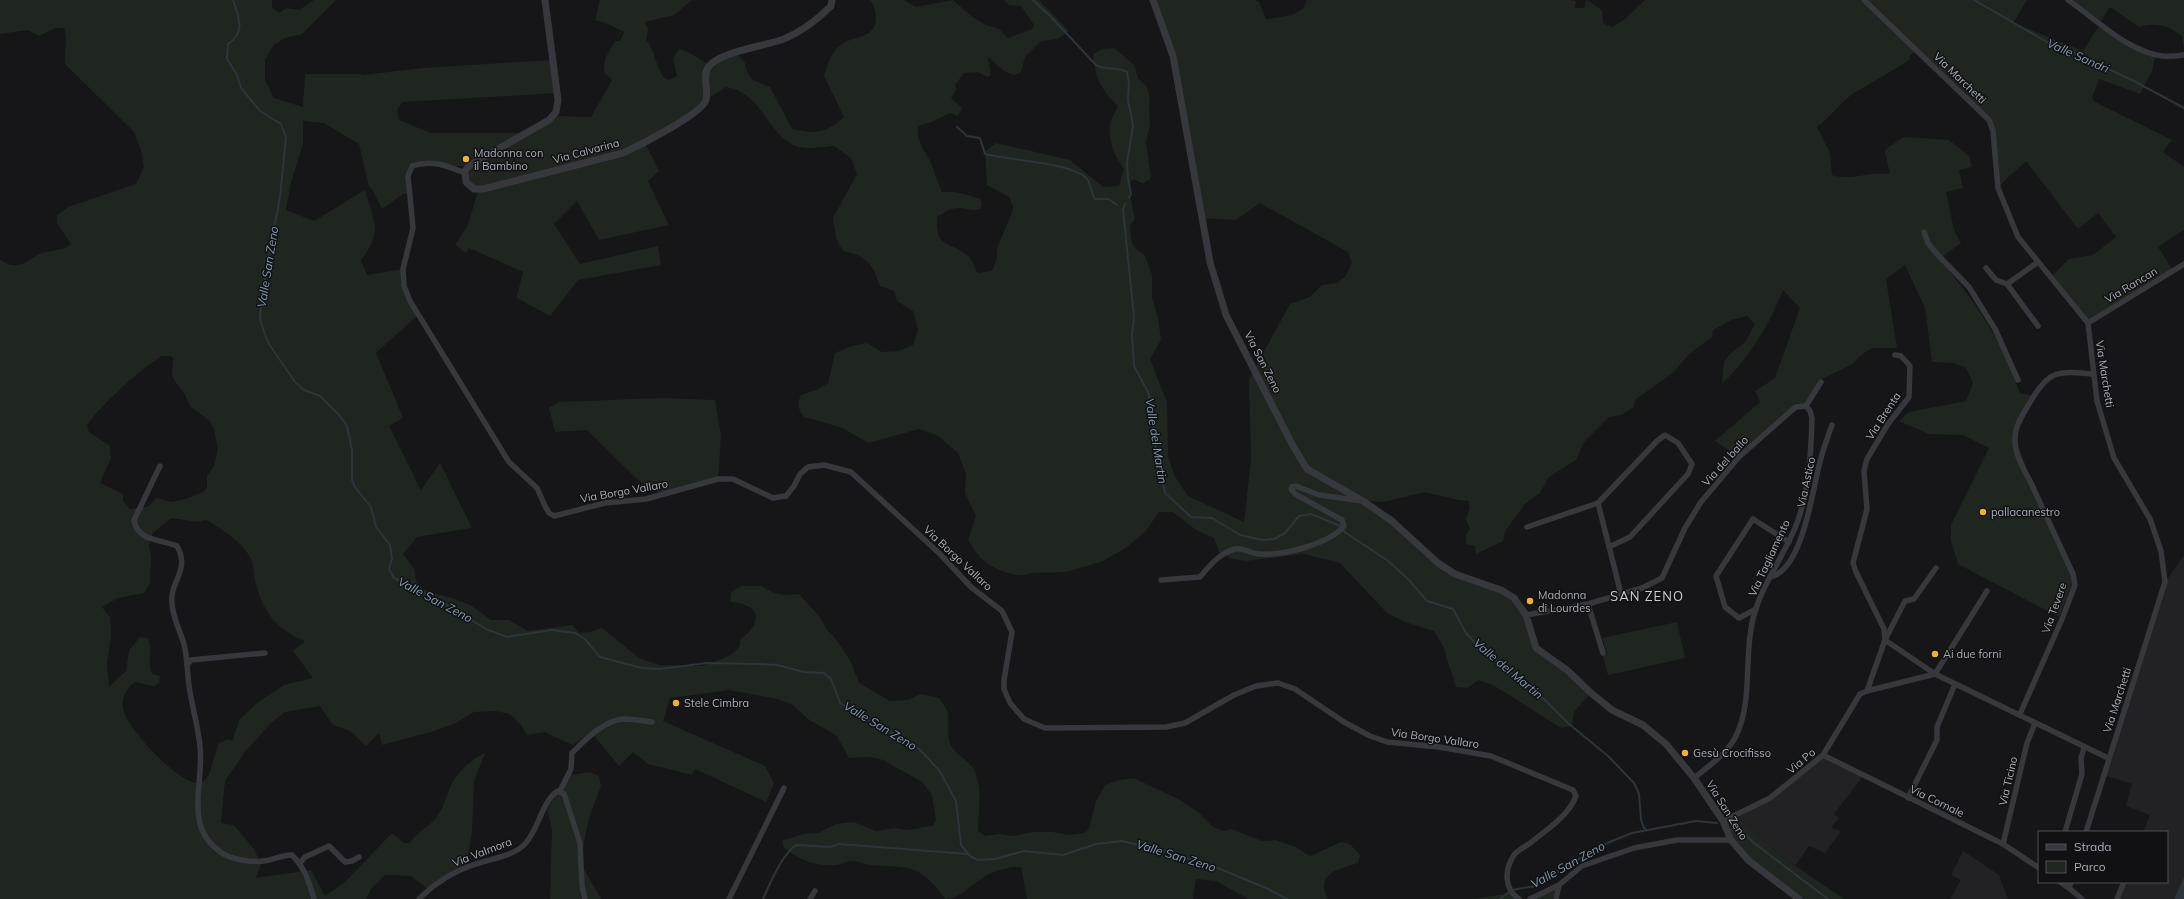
<svg xmlns="http://www.w3.org/2000/svg" width="2184" height="899" viewBox="0 0 2184 899" font-family="Mulish,sans-serif">
	<rect width="100%" height="100%" fill="#161618"/>
	<g fill="#222225">
		<polygon points="2184,556 2184,877 2174,899 2118,899 2125,882 2167,882 2167,832 2143,832 2150,815 2126,806 2132,784 2103,775 2165,582"/>
		<polygon points="1823,755 1863,776 1834,814 1839,818 1831,828 1841,831 1825,853 1809,846 1795,866 1782,857 1736,816 1770,798"/>
		<polygon points="1963,851 1999,875 2008,899 1950,899 1961,880 1951,875"/>
	</g>
	<g fill="#1e261f" fill-rule="evenodd">
		<path d="M0,0h272v7l7,6 7,-5 13,2 15,-10h22l-34,34 -17,4 -11,7 -9,15v20l9,18 29,9 2,-33h57l1,1 60,-7 129,-8 6,33 -156,9 -5,8 2,10 32,13h102l23,-17 35,1 21,-37 -8,-8 1,-13 10,-18h5l4,-9 -16,-8 -13,-4 5,-20h92l-18,15 -29,7 3,7 -2,11c10,11 9,26 18,38l5,2 8,-4 -4,-18 6,-9 9,3 21,13 27,-12 9,10 2,9 6,8 17,7 22,42c24,5 33,5 52,-12l-20,-41c3,-11 8,-26 18,-32 13,-8 35,-6 34,-27 0,-6 -2,-11 -6,-17h33l13,7 37,-7 18,16 15,9 13,4 9,9 24,-9 2,-4 -13,-19 -12,-1 -4,-5h34l30,31 -12,8 -16,2 -16,16 -4,15 -7,3 -10,-4 -16,-14 3,18 -4,2 -9,-5 -14,1 -9,12 1,5 -5,8 11,10 -4,8 -8,-3 -18,9 -14,4c-1,16 5,22 12,35 5,10 7,21 12,31 14,-1 25,3 38,7l2,4 -1,5c-9,5 -14,-1 -23,0 -7,0 -15,5 -21,9 -1,32 10,23 30,38 7,5 6,12 11,18l14,-2 5,-12v-11l15,-35 1,-7 -4,-9 -22,-12 -2,-34 11,-8 74,17 33,27 16,-1 5,-17c-9,-12 -17,-30 -14,-45 1,-6 6,-12 8,-18 -18,-18 -22,-27 -25,-52l10,-5 11,-1 20,17 4,13 9,9 3,11 -1,6 1,21 -4,17 5,36 -8,6 -9,-5 -3,2 -2,9 6,29 -5,7 1,12 2,8 12,10 7,19v23l6,19 3,23 -11,19 17,43 1,53 6,20 14,21 56,26 7,-63 -2,-80 41,-75 20,-7 12,-12 15,-2 9,-7 6,-14 -4,-10 -88,-49 -24,17 -34,-2 -29,-162 -20,-56h102l4,2 7,17h3l23,-4 12,-7 3,-8h264l5,1 -1,7h9l2,-8h1l15,10 1,13 9,4 12,-7 21,-20h382l-14,23 70,28 15,-24 58,26 -4,18 -12,23 -41,-15 -7,19 3,4 77,38 -9,12 21,15v63l-26,17 16,25 -88,53 -36,-47 19,-19 24,-4 23,-18 -18,-24 -20,16 -52,-68 -27,25 -9,-65 -74,-70 -7,5 1,3c-18,13 -38,23 -56,34 -14,9 -23,24 -37,34l13,26 2,22c18,6 39,-4 58,-1l-5,-22 1,-3 16,-11 5,-1 42,3 20,16 3,11 -13,3 4,18 -17,4 8,38 7,13 -22,16c36,41 63,82 81,134l14,3 -16,32 -1,16 36,89 23,41 -17,43 -101,-53 -7,-23v-16l38,-77 -26,-13 -34,-1 -30,-13 10,-9 57,-11 7,-18 -7,-15 -12,-5 -22,-1 -7,-54 -20,-43 -19,14 11,69h-25l-11,7 -10,10 -31,15 -14,24 -9,1 -60,51 -22,-15 45,-39 -5,-11 20,-13 25,-70 -17,-18c-14,36 -34,68 -61,94l2,-22 5,-7 17,-14 9,-17 -8,-8 -16,4 -18,10 -1,7 -23,17 -15,18 -39,28 -1,7 -13,8 -12,2 -25,25 -8,18 -27,17 -9,16 -15,11 -19,26 -3,11 -27,13 -1,-8 -9,-2v-10l4,-5 -4,-9 4,-13 -2,-6 -10,-1 -33,-8 -42,10 -19,-1 74,62 53,24 27,16 15,38 58,52 -17,19 -2,14 -11,2 -68,-43 -15,-5 -11,8 -11,-1 -13,-41 -9,-15 -29,-9 -18,-9 -47,-50 -36,-9 -58,7 -14,-2 -13,-7 -5,-14 -18,-8 -23,-18h-14l-14,20 -18,15 -24,14 -36,11 -35,1c-13,7 -39,-4 -49,-13 -6,-5 -11,-14 -15,-20l8,-24 -11,-23 1,-19 -8,-21 -21,-18 -18,-6 -51,14 -25,-15 -39,-11c-6,-7 -7,-14 -3,-22l15,-5 12,-7 7,-30 17,-7 15,-3 15,9 17,-1 14,-6 5,-15 -5,-19 -16,-10 -3,-10 -14,-5c-8,-23 -13,-30 -37,-35l-7,-13 -3,-20 24,-44 -6,-16 -17,-12c-12,1 -26,4 -38,0 -29,-11 -33,-53 -70,-59l-19,12 -3,5 -59,39 14,28 -11,10 21,44 -70,15 -22,-39 -23,23 26,40 78,-18 3,19 -83,15 -28,36 -33,-18 -1,2 7,-28 -54,-24 -3,5 -11,-8 13,-20 10,-34 -7,-5 -3,-10 5,-10h-61l-4,10 2,17 -7,1 -21,15 -10,-20 -3,-2 -10,-43 -35,-21 -21,-2v23l-12,38 -5,28 28,11 51,-31c9,32 18,42 -4,70l6,15 36,-6v11l16,34 -43,39 27,65 -14,8 32,64 19,-27 32,65 -55,9 -14,17 11,15 2,11 8,10 34,10 14,6 19,14h18l19,11 44,-6 7,8 12,-1 11,-4 37,30 20,7 44,1 28,-11 9,-9v-6c8,-6 24,-21 11,-32 -5,-4 -15,-5 -21,-7l1,-9 11,-6h19l13,7 11,2 14,-1 21,23 7,13 8,8 15,22 9,23 31,18 18,-1 13,-6 18,4c2,4 6,8 8,12 3,6 -1,24 3,33 3,10 17,16 23,25 11,20 5,42 5,63l7,5 14,-2 14,2 19,-4h21l15,3 17,-2 4,-4 7,-28 9,-16 14,-5 15,-2 48,23 17,12 14,14 11,4 7,-2 31,12 13,-1 21,7 14,9 31,-14 9,2 10,11 -2,8c-19,6 -44,11 -30,36h-80l-32,-18 -20,-2 -3,20h-166l-6,-32c-15,0 -28,4 -40,12 -12,7 -21,20 -35,20 -29,-36 -33,-31 -76,-34 -6,-1 -12,-4 -18,-4 -6,0 -11,4 -17,4 -19,2 -37,-6 -51,-17l-2,-7 21,-7 15,-1 18,-9 18,-2 22,9 19,-3 12,2 25,-4 4,-5 -4,-26 -10,-13 -39,-22 -13,-3 -21,1 -12,-22 -29,-17 -15,-14 -15,-6 -49,-9 -59,8 -7,23 102,45 9,17 -8,19 -71,-33 -3,4 1,2 -45,-11 -15,-12 -14,14 -28,-34 -18,13 -29,-13 -17,3 -7,-11 -10,-10 -15,-3 -21,1 -18,11 -22,8 -52,14 -3,-12 -13,13 -16,-15 -17,-6 -13,-19 -35,6 -14,11 -26,29 -20,29 -4,42 13,2 20,24 7,15 -5,14 55,-8 14,26 20,-14 47,-49 12,10h6c6,-10 17,-15 25,-24 8,-9 11,-23 16,-34 7,-13 20,-26 34,-32l-11,28 -2,51 -6,36 -37,22 -18,-14 -26,-1 -14,14 -5,10h-366v-640c4,4 11,7 17,6 10,-1 16,-9 25,-12 9,-3 22,-2 29,-9l-14,-21v-8l11,-8 68,-23 8,-17 -3,-17 -7,-18 -69,-68c-1,-13 3,-24 -1,-36h-9l-16,8 -11,-6 -28,4zM162,356h9l2,2 -1,16 2,6 10,13 7,14 19,14 4,8 4,20 -4,17 -7,10v12l-4,4 -17,7 -15,3 -14,-4 -10,9 -17,2 -7,-8v-6c-7,-6 -15,-7 -23,-13l11,-23 -1,-13 -21,-14 -2,-6c9,-17 58,-61 75,-70zM171,518l26,4 9,-2c16,9 35,21 44,37 4,7 3,17 5,24 7,29 22,50 50,60l-12,10 20,27 -29,7 -26,17 -18,17 -8,22 -4,-2 -10,5 -9,31 -5,6c-3,1 -6,2 -9,2 -20,-4 -69,-55 -72,-75 -2,-11 4,-20 12,-26l19,4 5,-3 1,-7 -8,-2c-5,-12 1,-24 -4,-36l-8,-1 -11,13 -3,21 -17,16 -2,-24 4,-26 -1,-20 -8,-10 16,-9 26,-5 6,-10 1,-26 -2,-13 4,-11z"/>
		<path d="M2073,0h111v49l-2,-13c-14,-11 -26,-14 -43,-9l-29,-20 -9,14z"/>
		<polygon points="661,398 715,400 721,436 718,479 662,495 638,480 587,430 555,432 549,408 559,402"/>
		<polygon points="1677,622 1685,658 1608,675 1603,656 1607,654 1602,638"/>
		<polygon points="590,772 599,776 601,786 589,818 580,862 601,899 550,899 552,830 547,809 570,775"/>
		<polygon points="1736,816 1782,857 1844,899 1798,899 1748,860 1723,821"/>
		<polygon points="1559,885 1553,899 1530,899"/>
		<polygon points="1511,893 1519,899 1474,899"/>
	</g>
	<polygon fill="#2c353c" points="2184,877 2184,899 2174,899"/>
	<g fill="none" stroke-linecap="round" stroke-linejoin="round">
		<g stroke="#2c353c" stroke-width="2">
			<path d="M233,0c6,18 13,32 -5,44l-1,15 10,16 4,13 19,23 21,13 5,13 -6,60 -15,80v22l-4,6 -1,13 4,14 5,12 26,38 9,8 16,6 20,20 7,10 5,24v30l3,7 16,20 5,20 14,18 2,14 -3,10 5,9 48,24 44,27 21,8 45,-7 23,3 10,6 15,18 42,11 18,1 47,-6 51,1 19,1 27,7 20,1 7,6 9,24 28,18 35,17 16,11 20,21 17,31 5,44 9,11 8,4 17,-1 29,-8 39,4 33,-11 26,-3 42,10 49,15 53,22 21,11"/>
			<path d="M1033,0l18,17 45,48c10,6 21,1 31,7l2,12 -1,16 5,25 -6,39 1,15 3,15 -2,4"/>
			<polyline points="1974,0 2047,42 2058,45 2134,81 2184,108"/>
			<path d="M957,127l10,9 13,2 5,16c22,6 90,9 102,25 5,7 4,15 8,20h13l9,6"/>
			<polyline points="1125,204 1123,209 1134,317 1132,335 1134,366 1148,392 1151,402 1155,443 1165,493 1191,517 1212,518 1240,535 1262,540 1274,539 1285,533 1299,516 1311,514 1338,525 1346,533 1387,560 1408,579 1427,601 1453,609 1466,633 1480,648 1545,700 1569,724 1608,756 1634,783 1639,794 1641,820 1644,828 1647,830"/>
			<polyline points="1736,826 1754,843 1828,899"/>
			<polyline points="1512,890 1535,886 1600,846 1632,833 1696,821 1717,823"/>
			<path d="M763,899c6,-14 21,-49 34,-54l33,2 9,-3 129,10"/>
			<polyline points="1500,899 1509,892"/>
		</g>
		<g stroke="#37383d" stroke-width="5.5">
			<polyline points="1864,0 1989,120 1993,131 1998,188 2018,237 2088,323 2097,401 2114,458 2150,519 2161,551 2165,582 2086,832"/>
			<path d="M2068,0c28,19 60,52 94,56 7,1 15,0 22,-1"/>
			<path d="M465,173c-17,-7 -34,-14 -53,-7l-4,10 5,52 -10,41 1,17 6,15 99,161 28,26 8,18 4,7 5,3 51,-13 41,-4 72,-20h15l40,19 13,-2 8,-10 6,-12 8,-7 16,-2 27,7 89,82 31,33 31,24 10,21 -8,48v9l6,14 14,16 21,9 121,-1 19,-4 49,-28 22,-9 22,-3 17,6 49,33 26,14 17,6 52,5 52,9 82,34 3,6c-8,21 -30,34 -47,48 -5,3 -12,7 -15,11 -10,15 -10,34 5,44"/>
			<polyline points="1924,232 1928,243 1936,253 1969,287 1995,329 2018,380"/>
			<polyline points="2038,262 2007,284 2038,326"/>
			<polyline points="1986,268 1996,280 2007,284"/>
			<polyline points="2088,323 2184,264"/>
			<polyline points="1806,406 1821,382"/>
			<path d="M160,466l-26,54c3,21 26,19 43,26 14,25 -8,35 -5,58 1,14 8,27 12,40 4,16 3,32 6,48 3,18 8,35 10,54 3,25 -6,53 0,78 3,12 12,22 22,29 9,6 30,10 41,8 11,-1 17,-6 29,-6 13,13 17,27 22,44"/>
			<polyline points="1598,503 1621,594"/>
			<polyline points="1527,527 1598,503 1657,441 1665,435 1678,443 1692,464 1688,474 1630,537 1609,547"/>
			<polyline points="1936,568 1914,599 1905,601 1885,640 1935,674 1987,591"/>
			<path d="M1770,577c32,-6 42,-84 49,-111 3,-14 8,-27 13,-41"/>
			<path d="M1161,580l39,-3c10,-12 20,-24 35,-28 8,-2 17,5 24,5 24,2 70,-10 85,-28l-2,-6 -47,-26 -4,-5 1,-2 4,-1 23,9 44,6"/>
			<polyline points="1588,604 1603,653"/>
			<polyline points="1756,609 1739,618 1725,607 1716,576 1753,519 1789,542"/>
			<polyline points="1526,615 1588,604 1642,588 1662,578 1685,528 1701,502 1739,457 1791,411 1796,407 1806,406"/>
			<polyline points="187,665 191,660 265,653"/>
			<polyline points="1867,691 1885,640 1884,629 1856,572 1853,563 1867,509 1864,471 1867,459 1888,424 1909,397 1910,366 1901,356 1895,355"/>
			<path d="M2020,714l42,-95 13,-34 -2,-11c-14,-30 -28,-60 -42,-91 -7,-13 -17,-30 -16,-45 0,-14 11,-28 17,-39 18,-30 28,-28 61,-25"/>
			<polyline points="1823,755 2003,844 2039,868"/>
			<path d="M1694,778c14,-11 33,-25 41,-40 19,-37 8,-80 18,-119 8,-33 29,-60 42,-91 14,-34 16,-73 17,-110l-2,-7 -4,-5"/>
			<path d="M560,791l11,-22 1,-16c13,-13 32,-33 52,-34 9,0 19,2 28,3"/>
			<polyline points="1908,798 1937,740 1937,727 1955,684"/>
			<polyline points="1723,821 1770,798 1823,755 1860,694 1867,691 1935,674 2108,758"/>
			<polyline points="2065,832 2082,774 2081,758 2084,748"/>
			<polyline points="2003,844 2027,743 2035,723"/>
			<polyline points="300,863 305,857 329,846 345,862 352,861 359,857"/>
			<polyline points="2060,882 2069,888"/>
			<polyline points="2071,882 2069,888 2082,899"/>
			<path d="M419,899c16,-16 33,-27 54,-34 16,-6 38,-8 51,-20 14,-13 18,-45 34,-54l6,3 16,49 2,43 3,13"/>
			<polyline points="729,899 784,788"/>
			<polyline points="810,899 815,891"/>
			<polyline points="1530,899 1559,885"/>
			<polyline points="1556,899 1559,885 1582,866 1634,848 1677,840 1731,840"/>
			<polyline points="2117,899 2124,882"/>
		</g>
		<g stroke="#37383d" stroke-width="7">
			<path d="M545,0l13,100 -2,12 -7,8 -79,45 -5,6 1,11 8,7h9l140,-36c15,-7 79,-39 83,-53 3,-11 -5,-26 4,-35 14,-14 55,-19 74,-26 19,-8 33,-19 47,-33l1,-6"/>
			<polyline points="1153,0 1173,56 1210,262 1226,315 1293,446 1307,469 1363,501 1392,521 1438,563 1455,574 1501,590 1514,598 1526,615 1536,648 1567,670 1591,693 1612,710 1643,725 1666,744 1694,778 1723,821 1731,840 1748,860 1799,899"/>
		</g>
	</g>
	<g fill="#f2b134" stroke="#111113" stroke-width="1.5">
		<circle cx="466" cy="159" r="4"/>
		<circle cx="1983" cy="512" r="4"/>
		<circle cx="1530" cy="601" r="4"/>
		<circle cx="1935" cy="654" r="4"/>
		<circle cx="676" cy="703" r="4"/>
		<circle cx="1685" cy="753" r="4"/>
	</g>
	<g text-anchor="middle" stroke-width="3" stroke-linejoin="round" paint-order="stroke">
		<g font-size="11" fill="#a8adb8" stroke="#111113">
			<text transform="translate(1960 78) rotate(44)" y="4">Via Marchetti</text>
			<text transform="translate(586 151) rotate(-15)" y="4">Via Calvarina</text>
			<text transform="translate(2131 285) rotate(-31)" y="4">Via Rancan</text>
			<text transform="translate(1263 362) rotate(63)" y="4">Via San Zeno</text>
			<text transform="translate(2105 374) rotate(81)" y="4">Via Marchetti</text>
			<text transform="translate(1883 416) rotate(-57)" y="4">Via Brenta</text>
			<text transform="translate(1725 461) rotate(-48)" y="4">Via del ballo</text>
			<text transform="translate(1806 482) rotate(-78)" y="4">Via Astico</text>
			<text transform="translate(624 491) rotate(-10)" y="4">Via Borgo Vallaro</text>
			<text transform="translate(958 558) rotate(43)" y="4">Via Borgo Vallaro</text>
			<text transform="translate(1769 558) rotate(-65)" y="4">Via Tagliamento</text>
			<text transform="translate(2054 608) rotate(-70)" y="4">Via Tevere</text>
			<text transform="translate(2117 700) rotate(-72)" y="4">Via Marchetti</text>
			<text transform="translate(1435 738) rotate(8)" y="4">Via Borgo Vallaro</text>
			<text transform="translate(1801 761) rotate(-40)" y="4">Via Po</text>
			<text transform="translate(2008 781) rotate(-77)" y="4">Via Ticino</text>
			<text transform="translate(1937 801) rotate(26)" y="4">Via Cornale</text>
			<text transform="translate(1727 810) rotate(58)" y="4">Via San Zeno</text>
			<text transform="translate(482 852) rotate(-21)" y="4">Via Valmora</text>
		</g>
		<g font-size="11" fill="#a8adb8" stroke="#111113" text-anchor="start">
			<text x="474" y="157">Madonna con<tspan x="474" dy="13">il Bambino</tspan></text>
			<text x="1991" y="516">pallacanestro</text>
			<text x="1538" y="599">Madonna<tspan x="1538" dy="13">di Lourdes</tspan></text>
			<text x="1943" y="658">Ai due forni</text>
			<text x="684" y="707">Stele Cimbra</text>
			<text x="1693" y="757">Gesù Crocifisso</text>
		</g>
		<g font-size="12" font-style="italic" fill="#7f9bb3" stroke="#111113">
			<text transform="translate(2078 56) rotate(24)" y="4">Valle Sandri</text>
			<text transform="translate(268 267) rotate(-81)" y="4">Valle San Zeno</text>
			<text transform="translate(1156 441) rotate(81)" y="4">Valle del Martin</text>
			<text transform="translate(435 600) rotate(28)" y="4">Valle San Zeno</text>
			<text transform="translate(1508 669) rotate(40)" y="4">Valle del Martin</text>
			<text transform="translate(880 726) rotate(31)" y="4">Valle San Zeno</text>
			<text transform="translate(1176 856) rotate(17)" y="4">Valle San Zeno</text>
			<text transform="translate(1568 865) rotate(-29)" y="4">Valle San Zeno</text>
		</g>
		<g font-size="13" letter-spacing="1" fill="#c9ccd4" stroke="#111113">
			<text x="1647" y="601">SAN ZENO</text>
		</g>
	</g>
	<rect x="2038" y="831" width="130" height="52" fill="#111113" stroke="#4d4f55"/>
	<rect x="2046" y="844" width="20" height="6" fill="#37383d" stroke="#4d4f55"/>
	<text x="2074" y="851" font-size="12" fill="#a8adb8">Strada</text>
	<rect x="2046" y="861" width="20" height="12" fill="#1e261f" stroke="#4d4f55"/>
	<text x="2074" y="871" font-size="12" fill="#a8adb8">Parco</text>
</svg>
